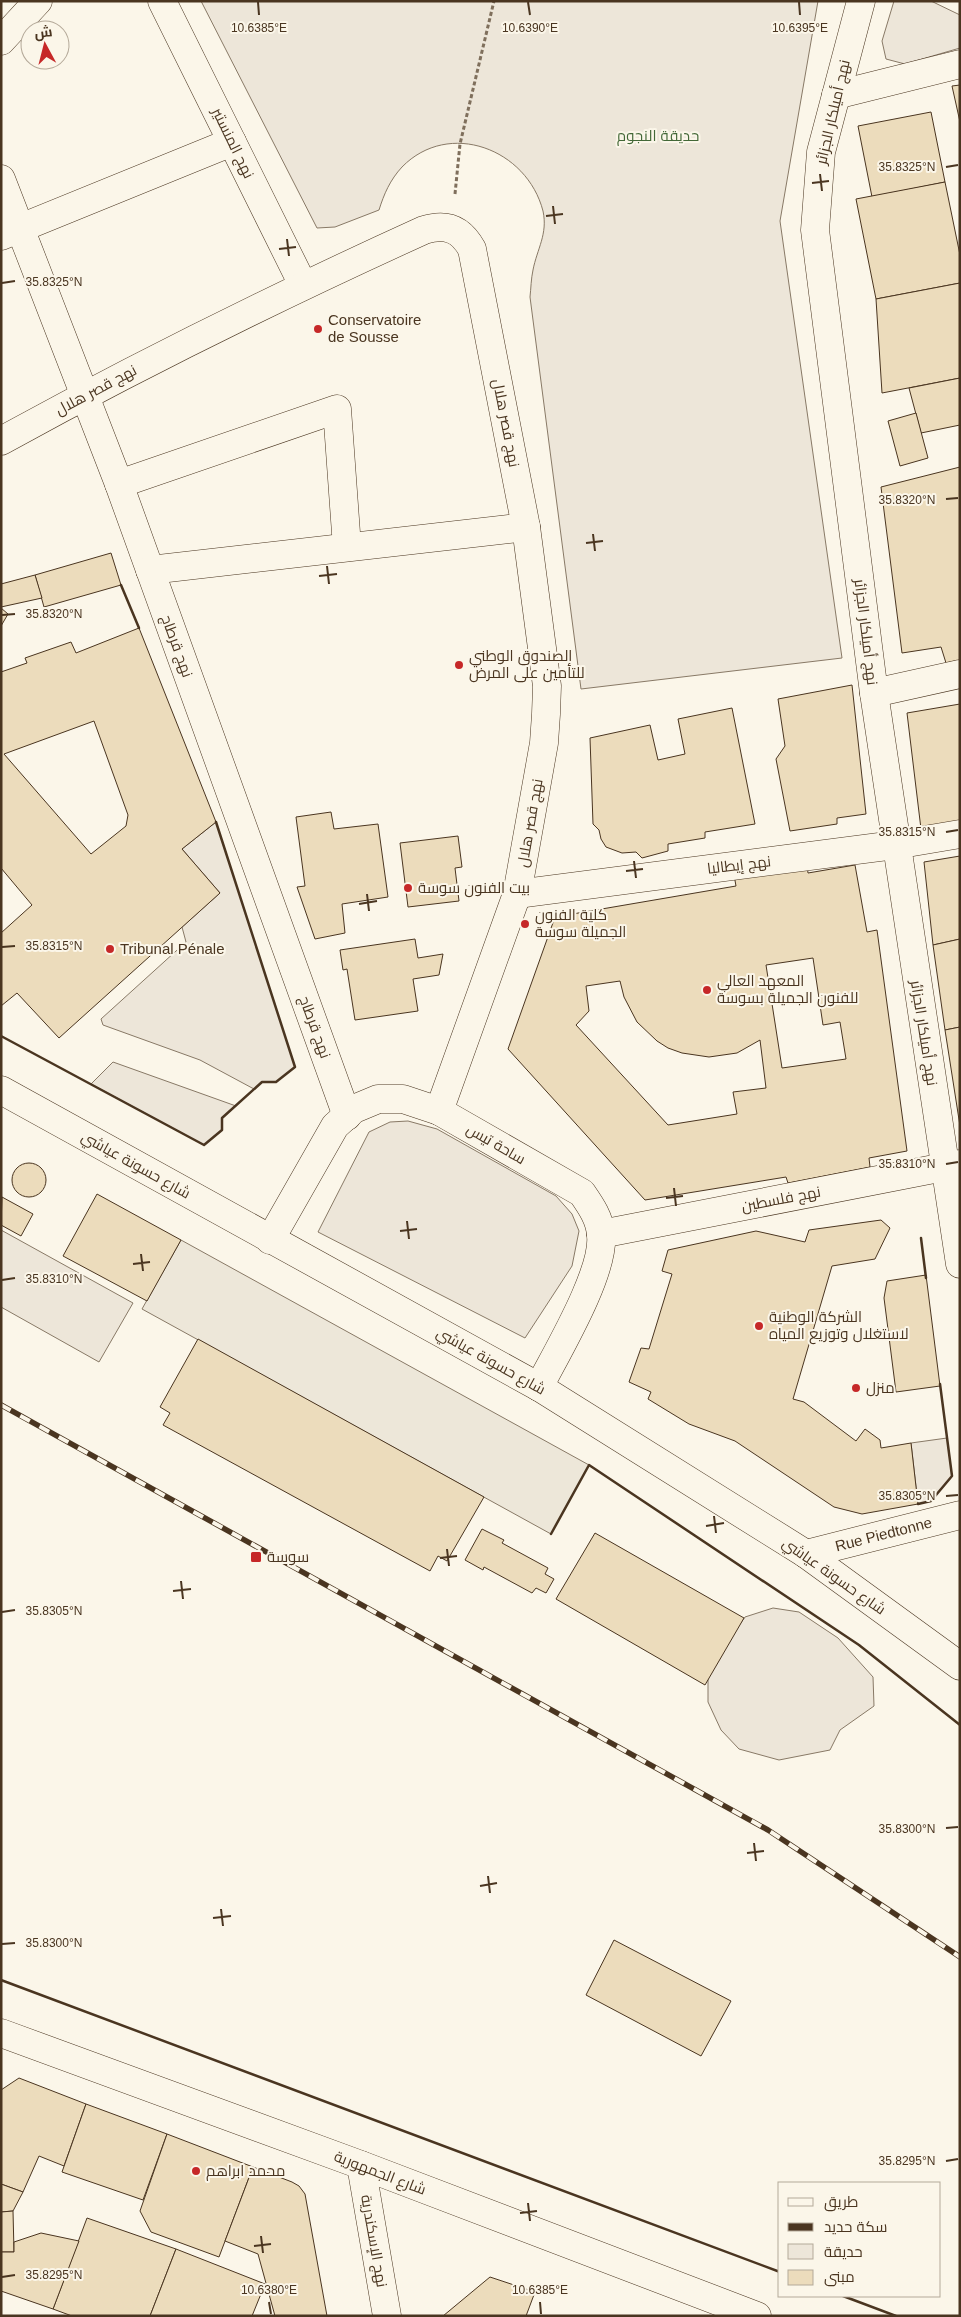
<svg xmlns="http://www.w3.org/2000/svg" width="961" height="2317" viewBox="0 0 961 2317" font-family="Arial,Cairo,sans-serif">
	<rect width="100%" height="100%" fill="#fbf6e9"/>
	<g fill="#ede6d9" stroke="#887966">
		<path d="M201,1h617l-38,220 62,437 -261,31 -51,-392c1,-9 1,-18 3,-27 4,-21 15,-36 10,-59 -16,-62 -94,-92 -141,-44 -12,13 -18,27 -23,43l-44,17 -18,1z"/>
		<polygon points="894,1 931,1 960,15 960,48 905,64 886,59 882,41"/>
		<polygon points="216,822 295,1067 276,1082 262,1082 254,1089 200,1060 103,1025 101,1019 186,942 182,927 220,893 182,849"/>
		<polygon points="113,1062 236,1106 222,1118 222,1130 204,1145 91,1084"/>
		<polygon points="408,1121 437,1129 556,1196 572,1214 579,1231 572,1266 525,1338 318,1232 369,1132 390,1122"/>
		<polygon points="1,1230 133,1303 99,1362 1,1307"/>
		<polygon points="947,1438 952,1476 931,1501 918,1504 911,1443"/>
		<polygon points="773,1608 799,1612 838,1638 873,1677 874,1706 840,1730 830,1750 779,1760 739,1749 721,1730 708,1702 708,1676 721,1650 745,1617"/>
	</g>
	<polygon fill="#ede7d9" stroke="#887966" points="181,1240 589,1465 551,1534 142,1309"/>
	<g fill="#ecdcbc" stroke="#4a3520" fill-rule="evenodd">
		<polygon points="960,85 960,122 952,86"/>
		<polygon points="931,112 945,182 872,197 858,126"/>
		<polygon points="945,182 960,255 960,283 876,299 856,199"/>
		<polygon points="960,283 960,378 882,393 876,299"/>
		<polygon points="960,378 960,425 921,433 909,388"/>
		<polygon points="916,413 928,458 900,466 888,421"/>
		<polygon points="960,467 960,660 946,663 941,647 902,653 881,487"/>
		<polygon points="111,553 121,585 44,607 35,575"/>
		<polygon points="35,575 42,598 1,607 1,584"/>
		<polygon points="1,608 8,614 1,626"/>
		<path d="M139,628l77,194 -34,27 38,44 -161,145 -42,-45 -16,13v-73l31,-28 -31,-37v-196l26,-9 -2,-5 46,-16 5,11zM94,721l34,94 -2,11 -35,28 -87,-100z"/>
		<polygon points="852,685 866,814 837,818 837,824 790,831 776,759 785,746 778,699"/>
		<polygon points="960,704 960,823 921,829 907,713"/>
		<polygon points="732,708 755,824 705,832 705,838 668,844 668,851 642,858 636,852 622,853 606,847 601,839 599,830 593,824 590,738 650,725 658,760 685,754 678,719"/>
		<polygon points="331,812 334,829 378,824 388,897 342,904 345,933 315,939 297,887 305,886 296,817"/>
		<polygon points="458,836 462,867 455,868 459,901 408,907 400,843"/>
		<polygon points="960,856 960,939 933,945 924,862"/>
		<path d="M807,865l1,8 47,-8 12,67 10,-2 30,221 -38,7 1,9 -82,16 -2,-6 -141,23 -137,-151 47,-132 181,-31 -2,-11zM813,958l10,67 17,-3 6,37 -64,9 -16,-103zM620,981l4,16 13,25 20,19 11,7 14,5 27,4 28,-4 23,-13 6,48 -33,4 4,22 -69,11 -92,-100 13,-14 -3,-25z"/>
		<polygon points="415,939 418,958 443,954 439,975 413,979 418,1011 355,1020 347,969 343,970 340,950"/>
		<polygon points="960,939 960,1027 945,1030 933,945"/>
		<polygon points="960,1027 960,1126 945,1030"/>
		<circle cx="29" cy="1180" r="17"/>
		<polygon points="97,1194 181,1240 147,1301 63,1256"/>
		<polygon points="2,1197 33,1214 21,1236 1,1225"/>
		<polygon points="881,1220 890,1228 875,1259 832,1266 793,1399 804,1402 856,1441 865,1429 880,1440 881,1448 911,1443 918,1504 862,1514 834,1507 735,1441 689,1424 648,1399 651,1392 629,1382 641,1348 649,1349 672,1274 662,1271 668,1250 756,1231 805,1242 809,1230"/>
		<polygon points="926,1275 940,1386 896,1392 884,1298 887,1281"/>
		<polygon points="198,1339 484,1497 447,1561 438,1556 430,1571 163,1425 170,1413 160,1407"/>
		<polygon points="482,1529 504,1540 502,1543 548,1568 545,1574 554,1579 546,1593 536,1588 532,1593 484,1567 483,1570 465,1560"/>
		<polygon points="595,1533 744,1618 705,1685 556,1599"/>
		<polygon points="614,1940 731,2001 701,2056 586,1995"/>
		<polygon points="19,2078 86,2104 64,2166 39,2156 23,2192 1,2184 1,2090"/>
		<polygon points="86,2104 167,2134 143,2200 62,2172"/>
		<polygon points="167,2134 253,2167 219,2257 151,2232 140,2211"/>
		<polygon points="253,2167 292,2182 299,2186 305,2194 327,2316 275,2316 258,2254 225,2241"/>
		<polygon points="1,2184 23,2192 13,2211 1,2212"/>
		<polygon points="13,2211 14,2252 1,2252 1,2212"/>
		<polygon points="87,2218 176,2249 150,2316 72,2316 53,2309"/>
		<polygon points="41,2233 79,2241 53,2309 1,2291 1,2252 14,2252 14,2242"/>
		<polygon points="176,2249 265,2284 252,2316 150,2316"/>
		<polygon points="490,2277 535,2292 526,2316 443,2316"/>
	</g>
	<g fill="none" stroke-linecap="round" stroke-linejoin="round">
		<g stroke="#4a3520" stroke-width="29">
			<g id="minor">
				<polyline points="162,1 303,285"/>
				<polyline points="1,41 38,1"/>
				<polyline points="836,95 960,64"/>
				<polyline points="1,179 119,484 347,1116"/>
				<polyline points="1,236 232,142"/>
				<path d="M1,441c138,-76 280,-146 423,-211 22,-7 37,-1 48,19l54,278 21,159 -1,28 -2,29 -27,151 -78,217"/>
				<polyline points="119,484 337,409 347,547"/>
				<polyline points="150,570 526,527"/>
				<polyline points="874,693 960,674"/>
				<polyline points="517,894 895,845 960,834"/>
				<polyline points="1,1090 539,1387 806,1554 960,1666"/>
				<polyline points="601,1234 960,1164"/>
				<path d="M270,1240l65,-114 19,-17 24,-10h25l36,12 143,82c9,13 18,26 19,42 4,37 -44,117 -62,152"/>
				<path id="s1" d="M806,1554l154,-39"/>
				<polyline points="1,2033 361,2165 757,2316"/>
				<polyline points="361,2165 387,2316"/>
			</g>
		</g>
		<g stroke="#4a3520" stroke-width="29">
			<polyline id="primary" points="861,1 821,152 815,230 874,693 960,1264"/>
		</g>
		<polyline stroke="#7f6f5c" stroke-width="3" stroke-dasharray="4 2.5" stroke-linecap="butt" points="455,194 460,144 494,1"/>
		<use href="#minor" stroke="#fbf6e9" stroke-width="28"/>
		<use href="#primary" stroke="#fbf6e9" stroke-width="28"/>
		<g stroke="#4a3520" stroke-width="5.5">
			<polyline id="rail" points="1,1405 768,1830 960,1957"/>
		</g>
		<use href="#rail" stroke="#fbf6e9" stroke-width="4" stroke-dasharray="11" stroke-linecap="butt"/>
		<g stroke="#4a3520" stroke-width="2.5">
			<polyline points="121,585 139,628"/>
			<polyline points="1,1036 204,1145 222,1130 222,1118 262,1082 276,1082 295,1067 216,822"/>
			<polyline points="921,1238 926,1278"/>
			<polyline points="918,1504 931,1501 952,1476 940,1384"/>
			<polyline points="551,1534 589,1465 859,1645 960,1725"/>
			<polyline points="1,1980 780,2272"/>
			<polyline points="843,2296 896,2316"/>
		</g>
	</g>
	<path fill="none" stroke="#4a3520" stroke-width="2" d="M258,2l1,13M528,2l2,13M799,2l1,13M946,167l12,-2M820,174l2,17M812,183l17,-2M553,206l2,18M546,216l17,-2M287,239l2,17M279,249l17,-2M2,283l13,-2M946,499l12,-1M593,534l2,17M586,543l17,-2M327,566l2,18M319,576l18,-2M2,615l13,-1M946,832l12,-2M634,861l2,17M626,871l17,-2M367,894l2,17M359,904l18,-3M2,947l13,-1M946,1164l12,-2M674,1188l2,18M666,1198l17,-2M407,1221l2,18M400,1231l17,-2M141,1254l2,17M133,1264l17,-2M2,1280l13,-2M946,1496l12,-1M714,1516l2,17M706,1526l18,-3M447,1549l2,17M440,1558l17,-2M181,1581l2,18M173,1591l18,-2M2,1612l13,-2M946,1828l12,-1M754,1843l2,18M747,1853l17,-2M488,1876l2,17M480,1886l17,-3M221,1909l2,17M213,1918l18,-2M2,1944l13,-1M946,2161l12,-2M528,2203l2,18M520,2213l17,-2M261,2236l2,17M254,2246l17,-2M2,2277l13,-2M269,2302l2,12M540,2302l1,12"/>
	<g fill="#c62828" stroke="#fbf6e9" stroke-width="2">
		<circle cx="318" cy="329" r="5"/>
		<circle cx="459" cy="665" r="5"/>
		<circle cx="408" cy="888" r="5"/>
		<circle cx="525" cy="924" r="5"/>
		<circle cx="110" cy="949" r="5"/>
		<circle cx="707" cy="990" r="5"/>
		<circle cx="759" cy="1326" r="5"/>
		<circle cx="856" cy="1388" r="5"/>
		<rect x="250" y="1551" width="12" height="12" rx="2.5"/>
		<circle cx="196" cy="2171" r="5"/>
	</g>
	<g text-anchor="middle" stroke-width="4" stroke-linejoin="round" paint-order="stroke">
		<g font-size="15" fill="#4a3520" stroke="#fbf6e9">
			<text transform="translate(833 112) rotate(-77)" y="5">نهج أميلكار الجزائر</text>
			<text transform="translate(233 143) rotate(64)" y="5">نهج المنستير</text>
			<text transform="translate(96 390) rotate(-28)" y="5">نهج قصر هلال</text>
			<text transform="translate(506 423) rotate(79)" y="5">نهج قصر هلال</text>
			<text transform="translate(866 632) rotate(83)" y="5">نهج أميلكار الجزائر</text>
			<text transform="translate(177 646) rotate(70)" y="5">نهج قرطاج</text>
			<text transform="translate(530 823) rotate(-80)" y="5">نهج قصر هلال</text>
			<text transform="translate(739 865) rotate(-7)" y="5">نهج إيطاليا</text>
			<text transform="translate(315 1027) rotate(70)" y="5">نهج قرطاج</text>
			<text transform="translate(924 1033) rotate(81)" y="5">نهج أميلكار الجزائر</text>
			<text transform="translate(496 1144) rotate(30)" y="5">ساحة تيس</text>
			<text transform="translate(136 1165) rotate(29)" y="5">شارع حسونة عياشي</text>
			<text transform="translate(781 1199) rotate(-11)" y="5">نهج فلسطين</text>
			<text transform="translate(491 1361) rotate(29)" y="5">شارع حسونة عياشي</text>
			<text dy="5" stroke="none"><textPath href="#s1" startOffset="80">Rue Piedtonne</textPath></text>
			<text transform="translate(834 1576) rotate(35)" y="5">شارع حسونة عياشي</text>
			<text transform="translate(380 2173) rotate(21)" y="5">شارع الجمهورية</text>
			<text transform="translate(374 2241) rotate(80)" y="5">نهج الإسكندرية</text>
		</g>
		<g font-size="15" fill="#436837" stroke="#fbf6e9">
			<text x="658" y="141">حديقة النجوم</text>
		</g>
		<g font-size="15" fill="#4a3520" stroke="#fbf6e9" text-anchor="start">
			<text x="328" y="325">Conservatoire<tspan x="328" dy="17">de Sousse</tspan></text>
			<text x="469" y="661">الصندوق الوطني<tspan x="469" dy="17">للتأمين على المرض</tspan></text>
			<text x="418" y="893">بيت الفنون سوسة</text>
			<text x="535" y="920">كلية الفنون<tspan x="535" dy="17">الجميلة سوسة</tspan></text>
			<text x="120" y="954">Tribunal Pénale</text>
			<text x="717" y="986">المعهد العالي<tspan x="717" dy="17">للفنون الجميلة بسوسة</tspan></text>
			<text x="769" y="1322">الشركة الوطنية<tspan x="769" dy="17">لاستغلال وتوزيع المياه</tspan></text>
			<text x="866" y="1393">منزل</text>
			<text x="267" y="1562">سوسة</text>
			<text x="206" y="2176">محمد ابراهم</text>
		</g>
	</g>
	<g font-size="12" text-anchor="middle" fill="#4a3520" stroke="#fbf6e9" stroke-width="4" stroke-linejoin="round" paint-order="stroke">
		<text x="259" y="32">10.6385°E</text>
		<text x="530" y="32">10.6390°E</text>
		<text x="800" y="32">10.6395°E</text>
		<text x="907" y="171">35.8325°N</text>
		<text x="54" y="286">35.8325°N</text>
		<text x="907" y="504">35.8320°N</text>
		<text x="54" y="618">35.8320°N</text>
		<text x="907" y="836">35.8315°N</text>
		<text x="54" y="950">35.8315°N</text>
		<text x="907" y="1168">35.8310°N</text>
		<text x="54" y="1283">35.8310°N</text>
		<text x="907" y="1500">35.8305°N</text>
		<text x="54" y="1615">35.8305°N</text>
		<text x="907" y="1833">35.8300°N</text>
		<text x="54" y="1947">35.8300°N</text>
		<text x="907" y="2165">35.8295°N</text>
		<text x="54" y="2279">35.8295°N</text>
		<text x="269" y="2294">10.6380°E</text>
		<text x="540" y="2294">10.6385°E</text>
	</g>
	<rect width="961" height="2317" fill="none" stroke="#4a3520" stroke-width="5"/>
	<rect x="778" y="2182" width="162" height="115" fill="#fbf6e9" stroke="#b4a999"/>
	<rect x="788" y="2198" width="25" height="8" fill="#fbf6e9" stroke="#b4a999"/>
	<text x="824" y="2207" font-size="15" fill="#4a3520">طريق</text>
	<rect x="788" y="2223" width="25" height="8" fill="#4a3520" stroke="#b4a999"/>
	<text x="824" y="2232" font-size="15" fill="#4a3520">سكة حديد</text>
	<rect x="788" y="2244" width="25" height="15" fill="#ede6d9" stroke="#b4a999"/>
	<text x="824" y="2257" font-size="15" fill="#4a3520">حديقة</text>
	<rect x="788" y="2270" width="25" height="15" fill="#ecdcbc" stroke="#b4a999"/>
	<text x="824" y="2282" font-size="15" fill="#4a3520">مبنى</text>
	<g transform="translate(45 45) rotate(353)"><circle r="24" fill="#fbf6e9" stroke="#b4a999"/>
	<path d="M0-4L9 19L0 12L-9 19Z" fill="#c62828"/>
	<text y="-8" font-size="14" font-weight="bold" text-anchor="middle" fill="#4a3520">ش</text>
	</g>
</svg>
